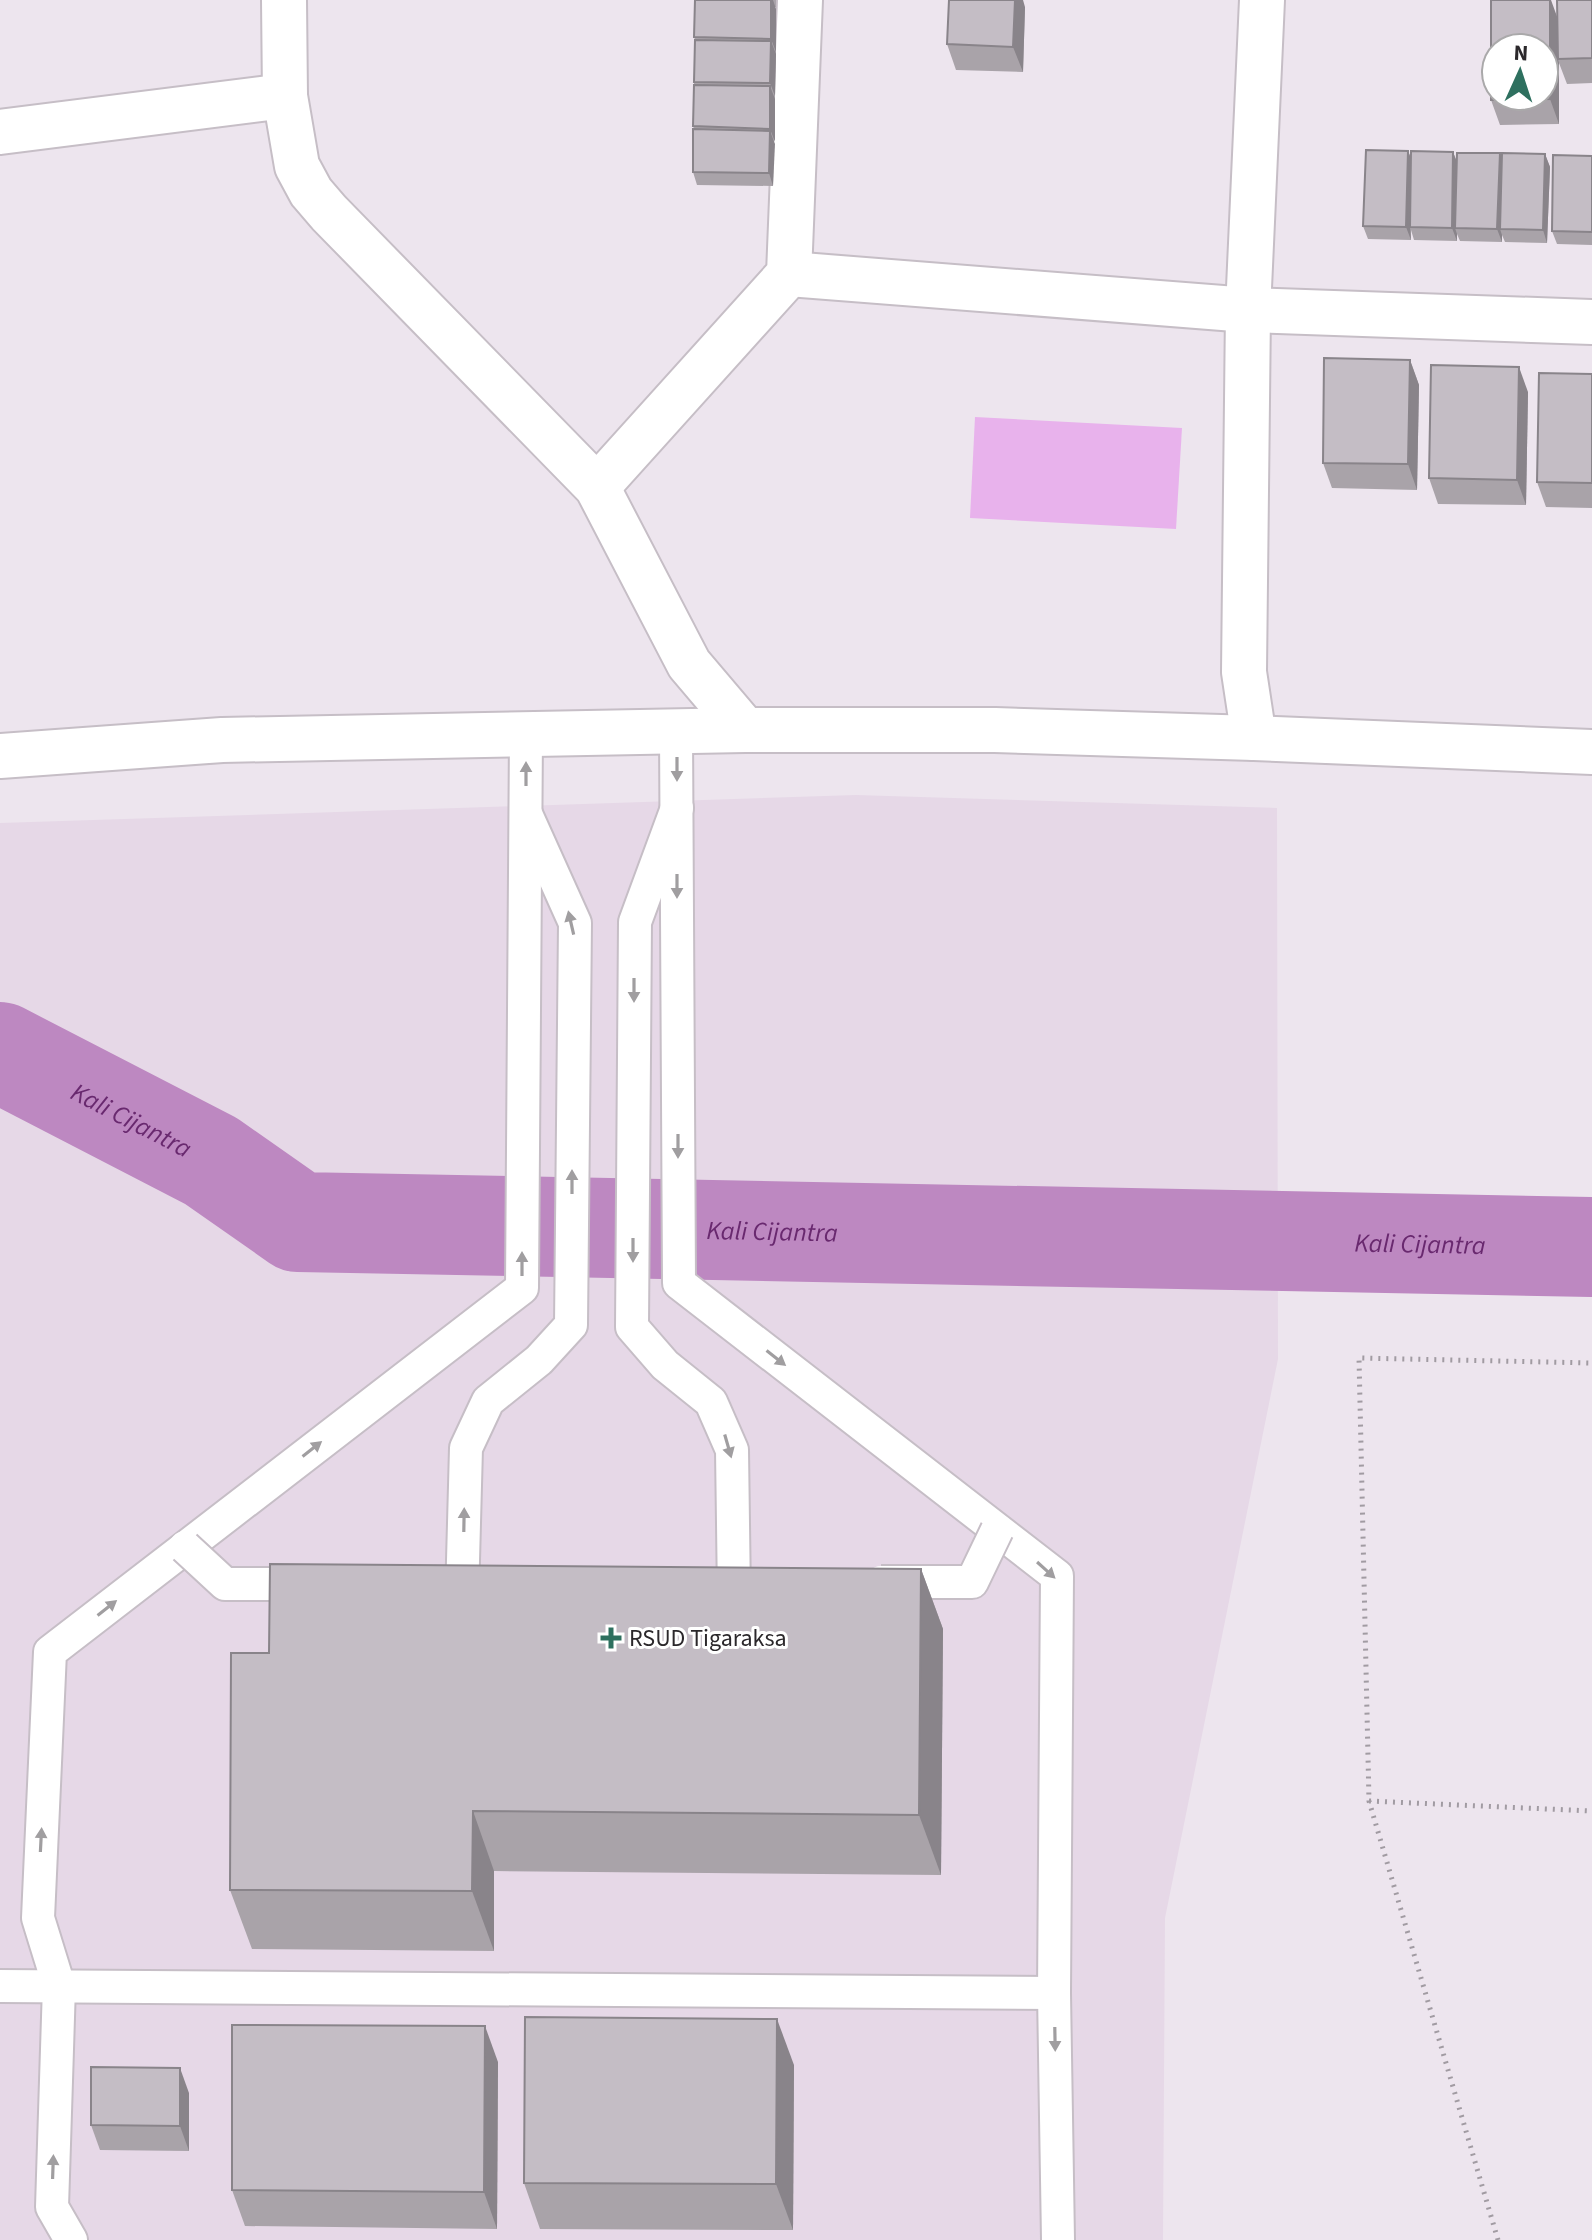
<svg xmlns="http://www.w3.org/2000/svg" width="1592" height="2240" viewBox="0 0 1592 2240" font-family="'Source Sans 3',sans-serif">
	<rect width="100%" height="100%" fill="#ede5ee"/>
	<polygon fill="#e6d8e7" points="856,795 1277,808 1278,1359 1165,1918 1163,2240 0,2240 0,823"/>
	<polygon fill="#e8b2ec" points="975,417 1182,428 1176,529 970,518"/>
	<g fill="none" stroke-linecap="round" stroke-linejoin="round">
		<path stroke="#bd88c1" stroke-width="100" id="s1" d="M0,1052l211,109 87,61 1294,25"/>
		<g stroke="#c6bec6" stroke-width="36">
			<g id="service">
				<polyline points="676,731 679,1283 1057,1576 1054,1993 1058,2240"/>
				<polyline points="677,808 635,922 632,1327 665,1365 711,1402 732,1450 734,1597 721,1597"/>
				<polyline points="475,1598 462,1598 466,1448 488,1401 539,1360 571,1325 575,923 526,814"/>
				<polyline points="0,1986 1054,1993"/>
				<polyline points="71,2240 52,2207 59,1986 38,1918 50,1652 522,1288 526,734"/>
			</g>
		</g>
		<g stroke="#c6bec6" stroke-width="48">
			<g id="minor">
				<polyline points="284,0 285,96 297,166 311,192 329,213 597,487 689,664 745,730 995,730 1254,738 1592,752"/>
				<polyline points="0,132 285,96"/>
				<polyline points="789,274 1248,310 1592,322"/>
				<polyline points="597,487 789,274 800,0"/>
				<polyline points="1254,738 1244,672 1248,310 1262,0"/>
				<polyline points="0,756 222,740 745,730"/>
			</g>
		</g>
		<g stroke="#a19ba2" stroke-width="5" stroke-dasharray="2 6" stroke-linecap="butt">
			<polyline points="1369,1801 1592,1811"/>
			<polyline points="1498,2240 1369,1801 1359,1358 1592,1363"/>
		</g>
		<use href="#service" stroke="#fff" stroke-width="32"/>
		<use href="#minor" stroke="#fff" stroke-width="44"/>
		<g stroke="#c6bec6" stroke-width="36" stroke-linecap="butt">
			<g id="service-bridge">
				<polyline points="185,1547 225,1584 311,1584"/>
				<polyline points="881,1582 972,1582 997,1530"/>
			</g>
		</g>
		<use href="#service-bridge" stroke="#fff" stroke-width="32"/>
	</g>
	<g fill="#a9a3a9">
		<polygon points="695,0 776,0 776,7 775,7 776,52 773,186 697,185 693,172"/>
		<polygon points="1592,0 1592,83 1567,84 1559,63 1559,124 1500,125 1491,100 1557,16"/>
		<polygon points="1025,7 1023,72 956,70 947,44"/>
		<polygon points="1408,151 1411,158 1453,152 1457,162 1502,160 1545,154 1550,167 1547,243 1505,242 1502,235 1502,242 1460,241 1457,234 1457,241 1414,240 1411,230 1411,240 1368,239 1363,226"/>
		<polygon points="1592,156 1592,245 1557,244 1552,231"/>
		<polygon points="1410,360 1419,385 1417,490 1332,488 1323,463"/>
		<polygon points="1592,374 1592,508 1546,507 1537,482"/>
		<polygon points="1528,392 1526,505 1438,504 1429,478"/>
		<polygon points="921,1569 943,1629 941,1875 494,1871 494,1951 252,1949 230,1890 269,1653"/>
		<polygon points="498,2062 497,2229 245,2226 232,2190"/>
		<polygon points="794,2065 793,2230 540,2229 524,2183"/>
		<polygon points="189,2093 189,2151 100,2150 91,2125"/>
	</g>
	<g fill="#89848a">
		<polygon points="771,0 773,0 776,9 776,52 771,39"/>
		<polygon points="1015,0 1023,0 1025,7 1023,72 1013,47"/>
		<polygon points="1550,0 1551,0 1559,22 1558,59 1559,63 1559,124 1550,99"/>
		<polygon points="771,41 776,54 775,96 770,83"/>
		<polygon points="770,86 775,99 775,142 770,129"/>
		<polygon points="770,131 775,144 773,186 769,173"/>
		<polygon points="1408,151 1413,164 1410,227 1411,240 1406,227"/>
		<polygon points="1453,152 1458,165 1455,228 1457,234 1457,241 1452,228"/>
		<polygon points="1500,153 1504,166 1500,229 1502,235 1502,242 1497,229"/>
		<polygon points="1545,154 1550,167 1547,243 1543,230"/>
		<polygon points="1410,360 1419,385 1417,490 1408,464"/>
		<polygon points="1519,367 1528,392 1526,505 1517,480"/>
		<polygon points="921,1569 943,1629 941,1875 919,1815"/>
		<polygon points="473,1811 494,1871 494,1951 472,1891"/>
		<polygon points="777,2019 794,2065 793,2230 776,2184"/>
		<polygon points="485,2026 498,2062 497,2229 484,2192"/>
		<polygon points="180,2068 189,2093 189,2151 180,2126"/>
	</g>
	<g fill="#c4bdc5" stroke="#89848a" stroke-width="2" fill-rule="evenodd">
		<polygon points="695,0 771,0 771,39 694,37"/>
		<polygon points="949,0 1015,0 1013,47 947,44"/>
		<path d="M1491,0h59v99l-59,1zM1496,48h48v48h-48z"/>
		<polygon points="1557,0 1592,0 1592,58 1558,59"/>
		<polygon points="695,40 771,41 770,83 694,82"/>
		<polygon points="694,85 770,86 770,129 693,126"/>
		<polygon points="693,129 770,131 769,173 693,172"/>
		<polygon points="1366,150 1408,151 1406,227 1363,226"/>
		<polygon points="1411,151 1453,152 1452,228 1410,227"/>
		<polygon points="1457,153 1500,153 1497,229 1455,228"/>
		<polygon points="1502,153 1545,154 1543,230 1500,229"/>
		<polygon points="1553,155 1592,156 1592,232 1552,231"/>
		<polygon points="1324,358 1410,360 1408,464 1323,463"/>
		<polygon points="1431,365 1519,367 1517,480 1429,478"/>
		<polygon points="1539,373 1592,374 1592,483 1537,482"/>
		<polygon points="270,1564 921,1569 919,1815 473,1811 472,1891 230,1890 231,1653 269,1653"/>
		<polygon points="525,2017 777,2019 776,2184 524,2183"/>
		<polygon points="232,2025 485,2026 484,2192 232,2190"/>
		<polygon points="91,2067 180,2068 180,2126 91,2125"/>
	</g>
	<defs><path id="oneway-solid" d="M-6-.8H1V-3.2L6.5 0L1 3.2V.8H-6Z" transform="scale(2)"/></defs>
	<g fill="#a09ea0">
		<use href="#oneway-solid" transform="translate(677 769) rotate(90)"/>
		<use href="#oneway-solid" transform="translate(526 774) rotate(-90)"/>
		<use href="#oneway-solid" transform="translate(677 886) rotate(90)"/>
		<use href="#oneway-solid" transform="translate(571 923) rotate(-103)"/>
		<use href="#oneway-solid" transform="translate(634 990) rotate(90)"/>
		<use href="#oneway-solid" transform="translate(678 1146) rotate(90)"/>
		<use href="#oneway-solid" transform="translate(572 1182) rotate(-90)"/>
		<use href="#oneway-solid" transform="translate(633 1250) rotate(90)"/>
		<use href="#oneway-solid" transform="translate(522 1264) rotate(-90)"/>
		<use href="#oneway-solid" transform="translate(776 1358) rotate(38)"/>
		<use href="#oneway-solid" transform="translate(728 1446) rotate(74)"/>
		<use href="#oneway-solid" transform="translate(312 1449) rotate(-38)"/>
		<use href="#oneway-solid" transform="translate(464 1520) rotate(-89)"/>
		<use href="#oneway-solid" transform="translate(1046 1570) rotate(42)"/>
		<use href="#oneway-solid" transform="translate(107 1608) rotate(-38)"/>
		<use href="#oneway-solid" transform="translate(41 1840) rotate(-87)"/>
		<use href="#oneway-solid" transform="translate(1055 2039) rotate(89)"/>
		<use href="#oneway-solid" transform="translate(53 2167) rotate(-88)"/>
	</g>
	<path fill="#2e705f" stroke="#fff" stroke-width="3" d="M607 1626h8v8h8v8h-8v8h-8v-8h-8v-8h8z"/>
	<g text-anchor="middle" stroke-width="6" stroke-linejoin="round" paint-order="stroke">
		<g font-size="24" fill="#2b282b" stroke="#fff" text-anchor="start">
			<text x="629" y="1646">RSUD Tigaraksa</text>
		</g>
		<g font-size="26" font-style="italic" fill="#69296f" stroke="#fff">
			<text dy="9" stroke="none"><textPath href="#s1" startOffset="148">Kali Cijantra</textPath></text>
			<text dy="9" stroke="none"><textPath href="#s1" startOffset="818">Kali Cijantra</textPath></text>
			<text dy="9" stroke="none"><textPath href="#s1" startOffset="1466">Kali Cijantra</textPath></text>
		</g>
	</g>
	<g transform="translate(1520 72) rotate(3)"><circle r="38" fill="#ffffff" stroke="#aaa9aa" stroke-width="2"/>
	<path d="M0-6L14 30L0 20L-14 30Z" fill="#2e705f"/>
	<text y="-12" font-size="22" font-weight="bold" text-anchor="middle" fill="#2b282b">N</text>
	</g>
</svg>
